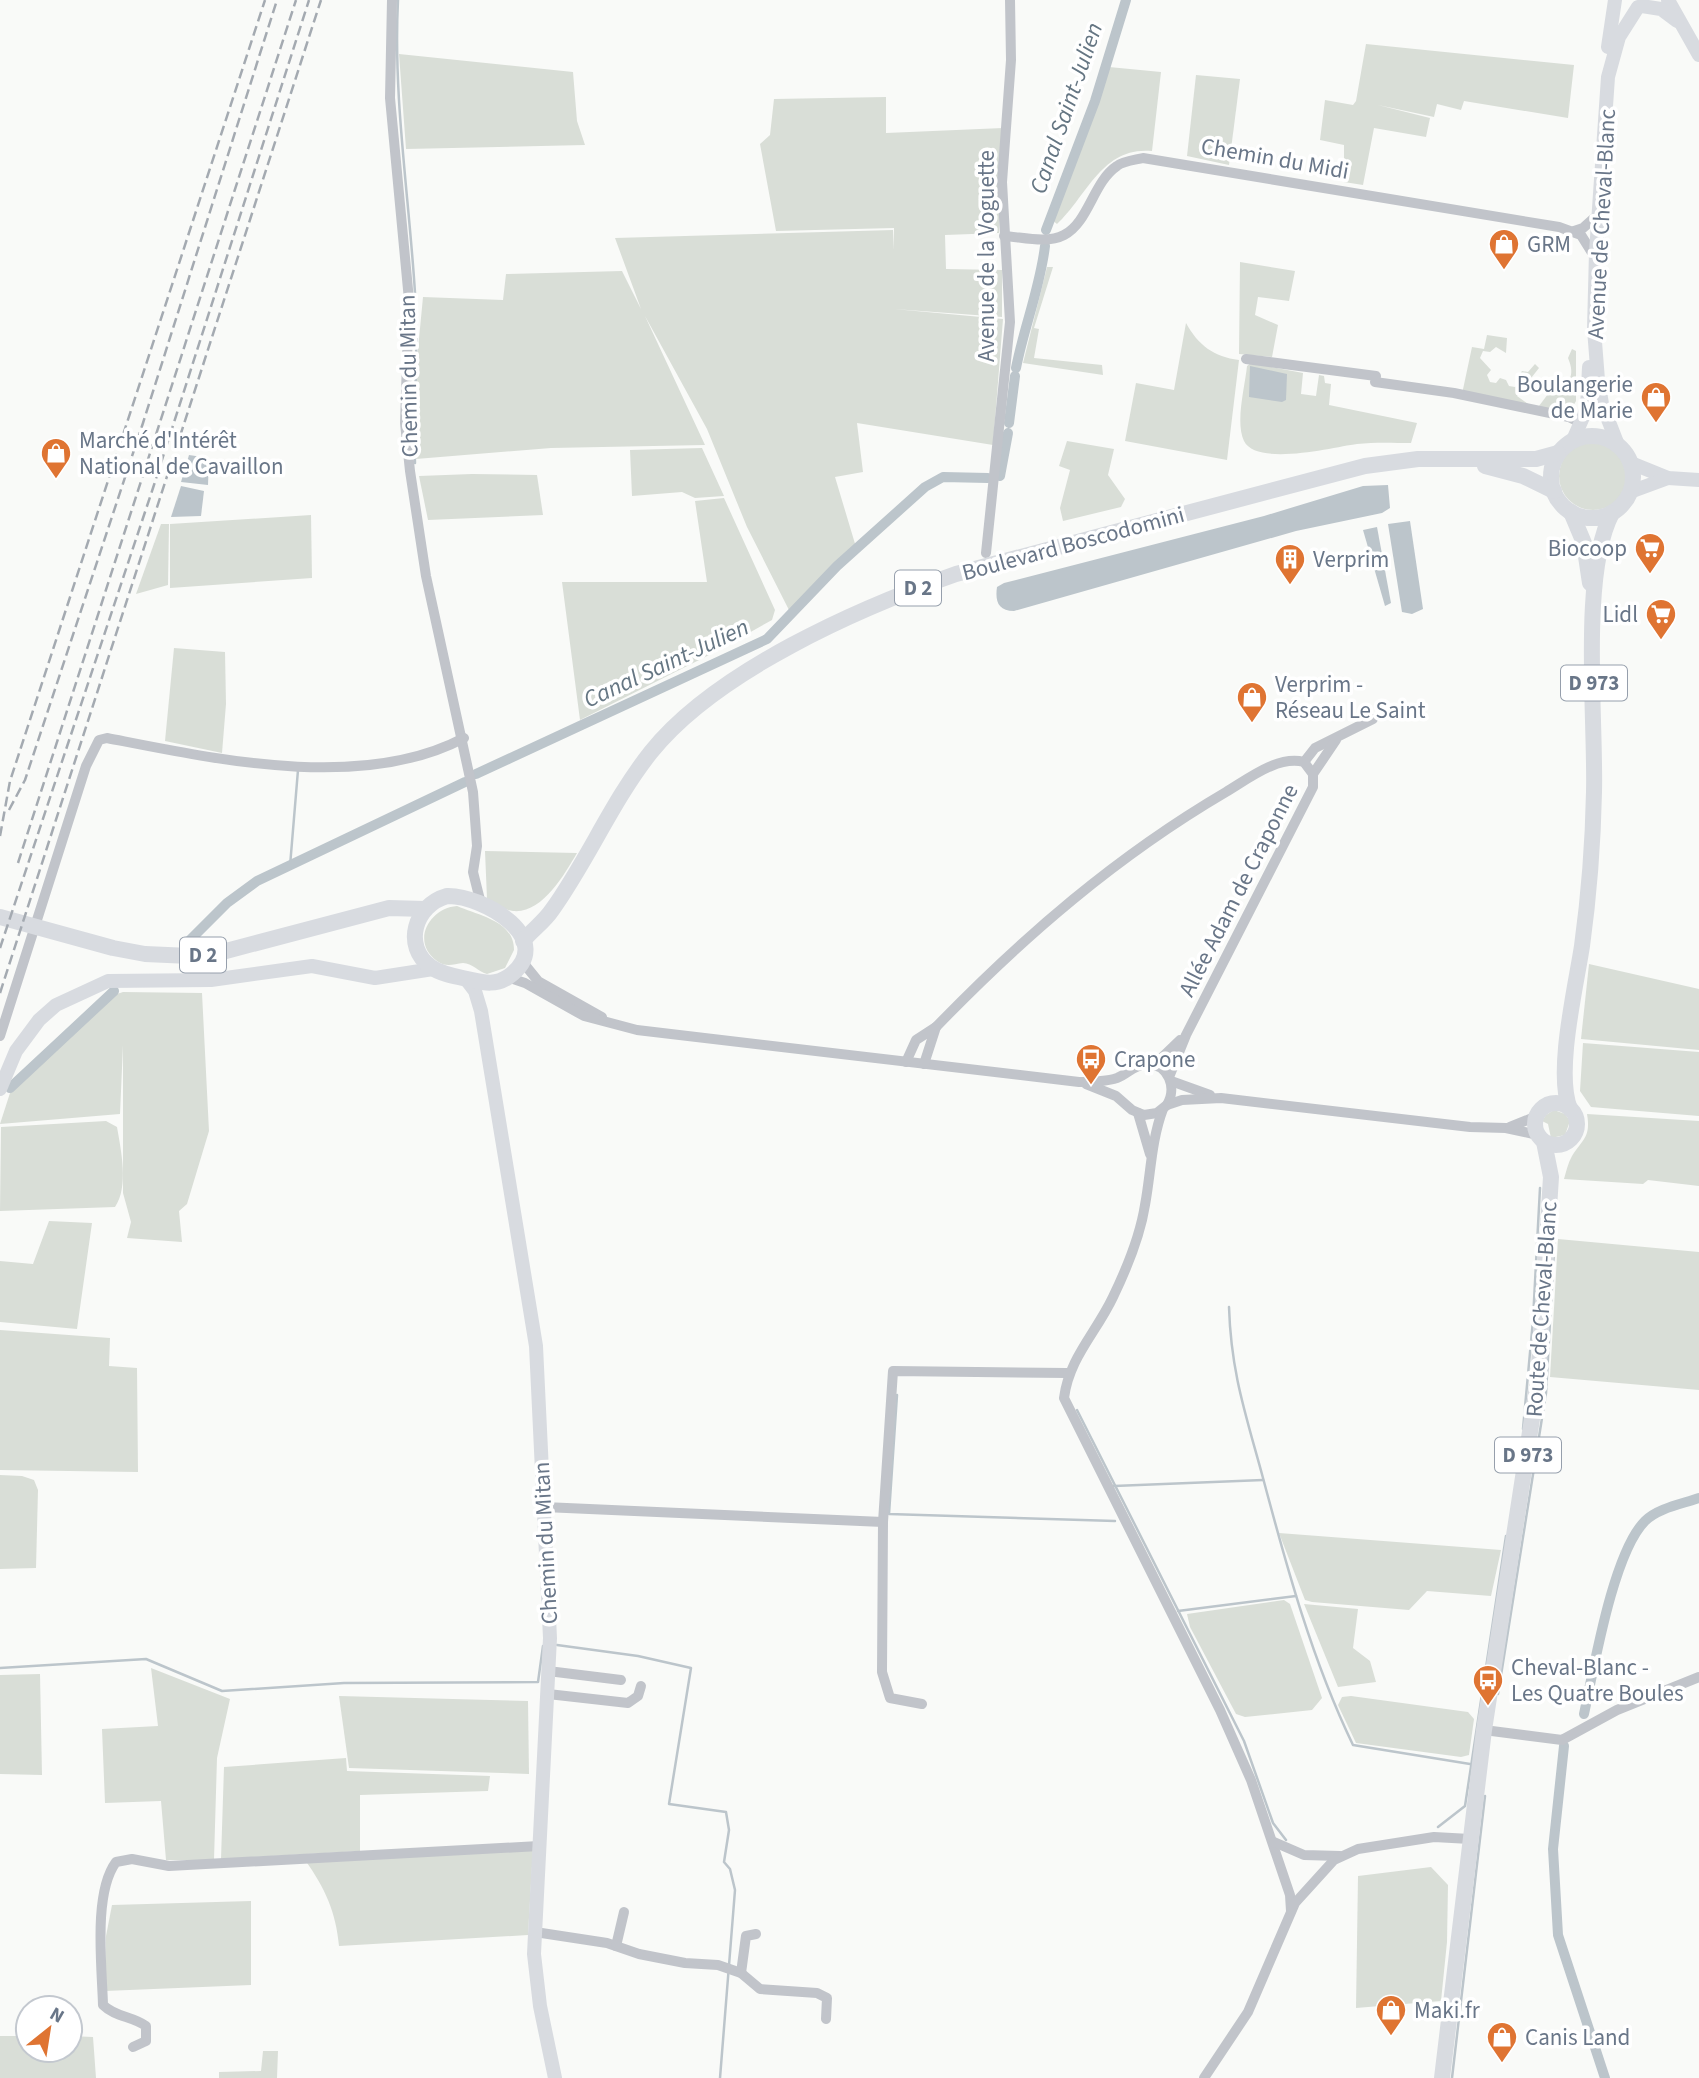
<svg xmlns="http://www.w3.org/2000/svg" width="1699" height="2078" viewBox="0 0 1699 2078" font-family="'Source Sans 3',sans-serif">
	<rect width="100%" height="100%" fill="#f9faf8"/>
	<g fill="#d9ded7">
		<polygon points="1366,44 1574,65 1568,118 1464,101 1461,110 1437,104 1434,117 1378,105 1430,118 1426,137 1374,128 1363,185 1344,182 1344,145 1320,140 1325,100 1353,105 1356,101"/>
		<polygon points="399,54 573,72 577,121 585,145 406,149"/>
		<path d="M1109,67l52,5 -9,79c-50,-5 -65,45 -95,73l-5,-4z"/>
		<polygon points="1196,75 1240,79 1229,165 1187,156"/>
		<polygon points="886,97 886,133 1003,128 999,233 945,235 946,269 1002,270 1002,317 894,309 1003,319 993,445 857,423 863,472 835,477 856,547 834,565 791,614 747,527 707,429 645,316 705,445 551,448 416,459 414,391 423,297 503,300 506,274 622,271 641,309 615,238 893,230 894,250 894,228 776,231 760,144 770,135 774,99"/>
		<polygon points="1240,262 1295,271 1289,301 1258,297 1255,315 1278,325 1272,357 1239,354"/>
		<polygon points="1047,267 1053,267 1034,328 1039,329 1034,358 1102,365 1103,375 1023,363"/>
		<path d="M1186,323c12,22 28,34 53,37l-12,100 -102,-19 11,-58 38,7z"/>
		<polygon points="1487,335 1507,338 1506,353 1496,347 1490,352 1483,351 1480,358 1491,370 1487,375 1490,382 1496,383 1500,378 1506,380 1509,386 1515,387 1522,381 1519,375 1522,371 1528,372 1535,364 1539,368 1517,396 1531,406 1462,394 1472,347 1484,349"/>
		<path d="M1572,349l4,2v50l-8,14 -29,-9 18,-24 9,6c5,-12 8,-15 2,-30z"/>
		<path d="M1251,363l52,10 -2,21 15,2 3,-21 5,1 1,7 6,1 -2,21 88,18 -6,20c-17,0 -36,-1 -54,1 -23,3 -100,23 -113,-3 -9,-19 1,-54 3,-75z"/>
		<polygon points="1067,441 1114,449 1108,475 1125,499 1121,507 1063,521 1060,508 1070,470 1059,466"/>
		<circle cx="1593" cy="476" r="34"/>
		<polygon points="702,448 724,496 695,498 682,492 632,496 630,450"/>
		<polygon points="472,474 537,475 543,515 428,520 419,476"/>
		<polygon points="724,498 775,610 772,620 713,653 580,720 562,582 707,582 695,501"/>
		<polygon points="311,515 312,578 170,588 170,524"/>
		<polygon points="161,524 169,524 168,585 136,594"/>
		<polygon points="174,648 225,652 226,704 222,753 165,741"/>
		<path d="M485,851l92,2c-13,22 -35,61 -64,58 -10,-1 -18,-8 -26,-12z"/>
		<path d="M457,906c23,10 57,15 57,44l-9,18 -18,6c-8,-2 -15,-11 -24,-11 -10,1 -16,5 -26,-2 -27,-20 -7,-53 20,-55z"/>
		<polygon points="1589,964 1699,989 1699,1050 1581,1039"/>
		<polygon points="123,992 202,993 209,1131 187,1204 179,1211 182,1242 127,1238 131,1222 123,1193 123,1045 120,1114 0,1124 10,1093 97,1009 114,995"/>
		<polygon points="1583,1043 1699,1052 1699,1116 1591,1107 1580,1091"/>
		<polygon points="1554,1110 1565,1114 1570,1121 1565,1135 1551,1138 1548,1124 1542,1121 1546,1115"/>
		<path d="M1587,1114l112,7v65l-51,-6 -5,4 -79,-5c2,-7 4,-16 8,-23 11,-17 19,-19 15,-42z"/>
		<path d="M106,1121l11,6c4,23 12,60 -2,80l-115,4 1,-84z"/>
		<polygon points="49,1221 92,1223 77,1329 0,1322 0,1261 33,1264"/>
		<polygon points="1558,1239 1699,1252 1699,1390 1550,1377"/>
		<polygon points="0,1330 110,1338 109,1366 137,1368 138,1472 0,1470"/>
		<polygon points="0,1475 22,1476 34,1480 38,1490 36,1568 0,1569"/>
		<polygon points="1279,1533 1501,1550 1491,1596 1427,1591 1409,1610 1312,1602 1305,1600"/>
		<polygon points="1284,1600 1290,1604 1322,1698 1312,1710 1245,1717 1236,1714 1190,1627 1187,1614"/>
		<polygon points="1304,1604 1358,1609 1353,1648 1370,1661 1376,1682 1338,1687"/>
		<polygon points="151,1668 230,1699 217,1758 214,1860 166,1860 161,1801 105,1803 102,1729 158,1726"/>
		<polygon points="40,1674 42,1775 0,1774 0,1675"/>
		<polygon points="339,1696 528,1701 529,1774 349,1768"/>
		<polygon points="1351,1696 1468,1712 1474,1719 1469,1755 1461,1757 1356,1743 1338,1705 1342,1697"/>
		<polygon points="346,1758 347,1771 490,1776 488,1791 360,1795 360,1851 221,1859 224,1767"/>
		<path d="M533,1849l-5,86 -189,11c-3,-34 -14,-58 -34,-86z"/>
		<polygon points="1431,1867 1448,1885 1447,1942 1441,2001 1356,2008 1358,1876"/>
		<polygon points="251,1901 251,1985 105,1991 106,1936 112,1905"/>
		<polygon points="0,2036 28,2036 28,2050 70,2050 70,2036 93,2037 96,2078 0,2078"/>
		<polygon points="263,2051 278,2051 277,2078 219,2078 219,2072 261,2071"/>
	</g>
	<g fill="#bcc5cb">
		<polygon points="1250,366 1287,374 1286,400 1282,402 1249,397"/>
		<polygon points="189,455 209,458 208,485 181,482"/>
		<path d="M1388,485l2,23 -8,5 -86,18 -282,80c-16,0 -19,-10 -17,-24l7,-4 260,-67 99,-30z"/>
		<polygon points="181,486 204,491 201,516 171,517"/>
		<polygon points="1410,521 1423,609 1412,614 1402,612 1388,524"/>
		<polygon points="1377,527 1391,603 1385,606 1363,530"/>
	</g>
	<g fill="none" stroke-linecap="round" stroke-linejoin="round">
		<g stroke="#bcc5cb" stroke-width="2.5">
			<path d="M398,0c-5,98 11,195 17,293 4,56 -2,113 0,170"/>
			<polyline points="290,866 298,770"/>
			<path d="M1229,1307c2,66 17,108 34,171 24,90 49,182 90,267l117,19"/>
			<polyline points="897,1395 889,1514 1115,1521"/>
			<polyline points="1077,1410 1244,1741 1273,1823 1286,1840"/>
			<polyline points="1523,1429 1533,1320 1540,1188"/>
			<polyline points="1114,1486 1263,1480"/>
			<polyline points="1178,1611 1296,1596"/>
			<polyline points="557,1645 638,1656 691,1668 669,1804 726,1812 729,1830 724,1862 730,1869 735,1890 720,2078"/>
			<polyline points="0,1668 146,1659 222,1691 344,1683 538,1682 543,1646"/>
			<polyline points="1498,1694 1546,1393 1555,1233"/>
			<polyline points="1438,1827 1465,1806 1506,1536"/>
			<polyline points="1452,2078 1485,1796"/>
		</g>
		<g stroke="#bcc5cb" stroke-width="10">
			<polyline points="1046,230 1095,101 1126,0"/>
			<path d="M1016,368c8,-41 24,-80 29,-122"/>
			<polyline points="1009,423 1015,376"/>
			<polyline points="1000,476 1008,433"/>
			<polyline points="476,774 767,639 837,566 925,487 943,477 988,478"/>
			<polyline points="186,944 227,903 257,881 465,782"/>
			<polyline points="10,1088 114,991"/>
			<path d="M1584,1714c10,-46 29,-161 61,-193 13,-13 37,-17 54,-23"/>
			<polyline points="1564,1746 1553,1849 1558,1935 1605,2078"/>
		</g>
		<g stroke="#c1c4ca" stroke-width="10">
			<polyline points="392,0 390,98 409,300 405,423 410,471 426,576 473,792 477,846 473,872 481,904"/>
			<polyline points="1574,231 1583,228 1593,219"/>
			<path d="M1004,236c18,1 43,8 60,-1 25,-13 29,-53 53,-69 6,-5 18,-6 26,-8l416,69 22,8 10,16"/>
			<polyline points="1246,359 1376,376 1375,382 1454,393 1569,417 1581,423"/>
			<polyline points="986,553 1010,322 1002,182 1011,60 1010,0"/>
			<polyline points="1304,762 1315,748 1373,719"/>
			<polyline points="1313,774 1336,740"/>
			<polyline points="521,960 538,981 602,1017"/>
			<path d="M507,977l18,6 59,33 53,14 442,52c12,0 26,0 38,-4 11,-4 18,-14 30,-14 22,0 30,24 20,41"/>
			<path d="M936,1027c88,-91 181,-171 290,-235 22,-13 52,-37 78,-30l9,12v13l-127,248 -17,42"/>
			<path d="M0,1036l86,-270 13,-26 8,-2c108,21 255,54 357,0"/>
			<polyline points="906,1062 916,1040 936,1027 924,1064"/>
			<polyline points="1154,1065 1180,1040"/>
			<polyline points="1171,1081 1210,1095"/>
			<polyline points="1086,1084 1116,1096 1132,1110 1144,1115 1157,1113 1167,1105 1182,1100 1221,1098 1470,1127 1506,1128 1538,1135"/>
			<path d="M1163,1109c-12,32 -12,64 -18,96 -5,32 -18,63 -32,92 -17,36 -44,61 -49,101l156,312 31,70 39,115 1,16"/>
			<polyline points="1138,1113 1150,1154"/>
			<polyline points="1510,1127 1537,1116"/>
			<polyline points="544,1507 883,1522"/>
			<polyline points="548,1671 621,1680"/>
			<polyline points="548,1694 628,1703 638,1696 641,1686"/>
			<polyline points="922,1704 890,1698 882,1672 883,1522 893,1371 1067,1373"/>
			<polyline points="1484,1730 1562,1740 1617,1710 1699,1677"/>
			<polyline points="1274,1842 1304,1855 1340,1856"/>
			<polyline points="535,1932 607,1943 639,1954 685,1963 718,1965 741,1973 760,1989 817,1993 827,1998 826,2019"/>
			<polyline points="616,1946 624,1912"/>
			<polyline points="741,1973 746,1936 756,1934"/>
			<path d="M133,2047l13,-6v-15c-14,-10 -31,-9 -43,-21 -1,-38 -10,-112 13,-143l16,-3 37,7 370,-20"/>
			<polyline points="1204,2078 1248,2012 1295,1903 1334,1860 1358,1849 1434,1837 1470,1839"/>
		</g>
		<g stroke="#d8dbe0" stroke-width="14">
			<polyline points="1668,0 1699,55"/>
			<polyline points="1642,6 1661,9 1677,21"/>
			<polyline points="1608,47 1615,0"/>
			<polyline points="1573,440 1587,408 1589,367"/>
			<polyline points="1618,445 1602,404 1598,380 1594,329 1596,252 1608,77 1619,37 1638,7"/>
			<polyline points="1631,463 1668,478 1699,480"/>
			<polyline points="1630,492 1668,478"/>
			<polyline points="465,978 475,991 481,1011 536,1346 550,1638 534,1954 540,2006 555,2078"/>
			<polyline points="0,1089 16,1051 39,1020 56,1005 108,981 211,980 312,966 375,978 433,969"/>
		</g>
		<g stroke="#d8dbe0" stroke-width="16">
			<circle cx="1592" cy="477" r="41"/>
			<polyline points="1485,466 1523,476 1554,491"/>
			<polyline points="1571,512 1584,543 1590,583"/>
			<path d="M447,896c36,-1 113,44 61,81 -12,8 -23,6 -36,3 -13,-3 -30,-5 -41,-13 -29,-21 -16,-62 16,-71z"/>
			<polyline points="0,917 113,948 145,954 190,956 226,951 389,908 425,909"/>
			<path d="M523,941c9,-11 21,-19 29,-31 36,-50 60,-109 99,-158 65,-81 208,-144 305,-178l409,-108 53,-7h118l22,-6"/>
			<circle cx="1556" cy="1124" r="21"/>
			<path d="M1570,1109c-15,-36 6,-123 12,-163 7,-51 11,-102 12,-154 2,-72 -14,-218 18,-279"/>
			<polyline points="1442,2078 1484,1730 1538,1380 1551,1177 1544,1142"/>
		</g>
		<g stroke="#a4aab1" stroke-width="2.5" stroke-dasharray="10 5" stroke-linecap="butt">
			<polyline points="9,810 25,780 143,423 277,0"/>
			<polyline points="0,836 10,781 265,0"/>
			<polyline points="18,863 296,0"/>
			<polyline points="0,948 153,488 309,0"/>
			<polyline points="0,993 321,0"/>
		</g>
	</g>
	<defs>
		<g id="shop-pin" transform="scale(1.575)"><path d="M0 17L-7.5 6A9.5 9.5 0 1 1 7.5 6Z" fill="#df7432" stroke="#fff"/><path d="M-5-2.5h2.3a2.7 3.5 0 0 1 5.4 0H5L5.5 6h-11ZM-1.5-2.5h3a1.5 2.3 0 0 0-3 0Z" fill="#fff"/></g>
		<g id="supermarket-pin" transform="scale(1.575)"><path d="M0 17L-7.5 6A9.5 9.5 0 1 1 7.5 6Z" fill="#df7432" stroke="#fff"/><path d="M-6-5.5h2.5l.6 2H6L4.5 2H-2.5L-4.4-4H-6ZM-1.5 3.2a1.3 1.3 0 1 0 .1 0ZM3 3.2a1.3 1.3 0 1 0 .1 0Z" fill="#fff"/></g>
		<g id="building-pin" transform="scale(1.575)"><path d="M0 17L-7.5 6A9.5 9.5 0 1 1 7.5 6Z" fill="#df7432" stroke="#fff"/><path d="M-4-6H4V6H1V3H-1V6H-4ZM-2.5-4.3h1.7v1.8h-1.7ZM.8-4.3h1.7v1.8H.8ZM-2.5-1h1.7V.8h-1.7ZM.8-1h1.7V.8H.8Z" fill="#fff"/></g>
		<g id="bus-pin" transform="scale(1.575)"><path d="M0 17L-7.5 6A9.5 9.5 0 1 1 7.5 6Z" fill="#df7432" stroke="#fff"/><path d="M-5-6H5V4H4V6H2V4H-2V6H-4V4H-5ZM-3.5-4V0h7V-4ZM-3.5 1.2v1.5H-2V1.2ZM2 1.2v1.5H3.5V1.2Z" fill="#fff"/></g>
	</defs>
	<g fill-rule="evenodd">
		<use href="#shop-pin" x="1504" y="244"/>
		<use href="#shop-pin" x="1656" y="397"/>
		<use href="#shop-pin" x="56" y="453"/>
		<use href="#supermarket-pin" x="1650" y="548"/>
		<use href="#building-pin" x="1290" y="559"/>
		<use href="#supermarket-pin" x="1661" y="614"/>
		<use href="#shop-pin" x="1252" y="697"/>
		<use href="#bus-pin" x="1091" y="1059"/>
		<use href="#bus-pin" x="1488" y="1680"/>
		<use href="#shop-pin" x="1391" y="2010"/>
		<use href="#shop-pin" x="1502" y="2037"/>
	</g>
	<g text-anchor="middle" stroke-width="7" stroke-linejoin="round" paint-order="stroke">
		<g fill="#fff" stroke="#969fac" stroke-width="2">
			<rect x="895" y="570.5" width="46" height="35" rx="5"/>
			<rect x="1561" y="665.5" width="66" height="35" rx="5"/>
			<rect x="180" y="937.5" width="46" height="35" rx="5"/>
			<rect x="1495" y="1437.5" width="66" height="35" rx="5"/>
		</g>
		<g font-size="21" font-weight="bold" fill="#697688">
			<text x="918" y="595">D 2</text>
			<text x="1594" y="690">D 973</text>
			<text x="203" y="962">D 2</text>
			<text x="1528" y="1462">D 973</text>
		</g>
		<g font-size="23" fill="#697688" stroke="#fff">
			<text transform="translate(1275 158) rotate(10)" y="8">Chemin du Midi</text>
			<text transform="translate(1601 224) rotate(-87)" y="8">Avenue de Cheval-Blanc</text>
			<text transform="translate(986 256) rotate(-90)" y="8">Avenue de la Voguette</text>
			<text transform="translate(408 376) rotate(-91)" y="8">Chemin du Mitan</text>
			<text transform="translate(1073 543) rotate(-15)" y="8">Boulevard Boscodomini</text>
			<text transform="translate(1238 890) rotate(-63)" y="8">Allée Adam de Craponne</text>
			<text transform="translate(1541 1309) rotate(-86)" y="8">Route de Cheval-Blanc</text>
			<text transform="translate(545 1543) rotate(-93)" y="8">Chemin du Mitan</text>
		</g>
		<g font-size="23" fill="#697688" stroke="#fff" text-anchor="start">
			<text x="1527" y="252">GRM</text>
			<text x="1633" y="392" text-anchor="end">Boulangerie<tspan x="1633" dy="26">de Marie</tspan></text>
			<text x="79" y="448">Marché d'Intérêt<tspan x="79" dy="26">National de Cavaillon</tspan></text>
			<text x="1627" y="556" text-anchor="end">Biocoop</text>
			<text x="1313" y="567">Verprim</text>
			<text x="1638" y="622" text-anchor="end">Lidl</text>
			<text x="1275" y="692">Verprim -<tspan x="1275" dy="26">Réseau Le Saint</tspan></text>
			<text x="1114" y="1067">Crapone</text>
			<text x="1511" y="1675">Cheval-Blanc -<tspan x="1511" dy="26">Les Quatre Boules</tspan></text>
			<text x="1414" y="2018">Maki.fr</text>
			<text x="1525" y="2045">Canis Land</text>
		</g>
		<g font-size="24" font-style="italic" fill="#657683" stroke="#fff">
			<text transform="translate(1066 108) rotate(-71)" y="8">Canal Saint-Julien</text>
			<text transform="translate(666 663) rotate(-25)" y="8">Canal Saint-Julien</text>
		</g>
	</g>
	<g transform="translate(49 2029) rotate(30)"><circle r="33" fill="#ffffff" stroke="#c3c8cf" stroke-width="2"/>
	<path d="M0-5L12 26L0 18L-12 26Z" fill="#df7432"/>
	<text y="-10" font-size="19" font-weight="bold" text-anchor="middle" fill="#697688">N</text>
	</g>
</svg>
